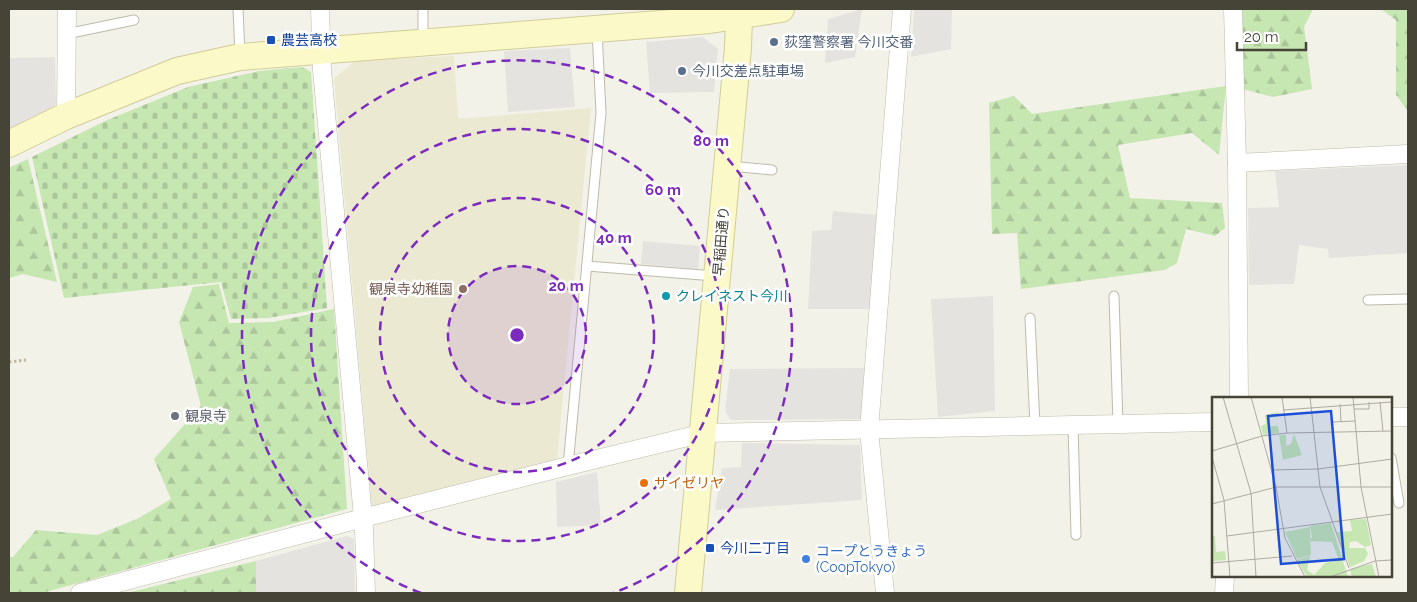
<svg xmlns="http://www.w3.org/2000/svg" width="1417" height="602" viewBox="0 0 1417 602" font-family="Raleway,'Noto Sans JP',sans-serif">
	<defs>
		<pattern id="forest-firs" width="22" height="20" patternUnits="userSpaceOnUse" patternTransform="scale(1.25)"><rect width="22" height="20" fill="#c6e6b2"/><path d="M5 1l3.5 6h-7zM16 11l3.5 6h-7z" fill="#abc69a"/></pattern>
		<pattern id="cemetery-stones" width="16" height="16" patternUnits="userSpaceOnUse" patternTransform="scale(1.25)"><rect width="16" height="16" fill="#c6e6b2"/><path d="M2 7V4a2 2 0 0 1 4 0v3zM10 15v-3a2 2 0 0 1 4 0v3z" fill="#abc69a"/></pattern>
	</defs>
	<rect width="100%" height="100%" fill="#f3f2e8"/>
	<polygon fill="#ece9d2" points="454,56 458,119 591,108 557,459 372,509 334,78 355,61"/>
	<g fill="url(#forest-firs)">
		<polygon points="1241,9 1313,9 1304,27 1312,89 1273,97 1243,89"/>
		<polygon points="1366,9 1408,9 1408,111 1396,95 1396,20 1382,10"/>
		<polygon points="1226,86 1219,155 1192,133 1118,145 1130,198 1222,203 1225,228 1215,236 1186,229 1177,263 1165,270 1021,289 1017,233 992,234 989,103 1014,96 1032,114"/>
		<polygon points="28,159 57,282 23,274 9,278 9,168"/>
		<polygon points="219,284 229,323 273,322 334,309 347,509 42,593 9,593 9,557 13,557 36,530 97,535 137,519 171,499 154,459 201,406 179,322 193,287"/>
		<polygon points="256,561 256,593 127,593"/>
	</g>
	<polygon fill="url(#cemetery-stones)" points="302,67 311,72 327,308 268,318 231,319 221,282 64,298 32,157 105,121 188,87 259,71"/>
	<g fill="#e5e3df">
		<polygon points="862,9 855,57 825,63 828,19"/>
		<polygon points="914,9 952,9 951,49 911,57"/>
		<polygon points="703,37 718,49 714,92 650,93 646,42"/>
		<polygon points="570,48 575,107 508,112 504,51"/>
		<polygon points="55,57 56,103 53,109 9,129 9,58"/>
		<polygon points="1408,165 1408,253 1329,258 1328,249 1299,245 1294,284 1249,285 1248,208 1279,207 1275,171"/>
		<polygon points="833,211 878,215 873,309 808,309 812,231 831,230"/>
		<polygon points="643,241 700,246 698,269 641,264"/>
		<polygon points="993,296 995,411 938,417 931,299"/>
		<polygon points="867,368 862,419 731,420 725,411 730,369"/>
		<polygon points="742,443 860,445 862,500 715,510 722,468 741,467"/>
		<polygon points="597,472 601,525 557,527 556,482"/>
		<polygon points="347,536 354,539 355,593 256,593 256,561"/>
	</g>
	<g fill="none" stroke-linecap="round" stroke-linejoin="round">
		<g stroke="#bebbab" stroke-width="11">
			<g id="lane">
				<polyline points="238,9 240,54"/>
				<polyline points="423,9 423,39"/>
				<polyline points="66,34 134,20"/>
				<polyline points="730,166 772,170"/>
				<polyline points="587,266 715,276"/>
				<polyline points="1114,296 1118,424"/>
				<polyline points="1368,300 1408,299"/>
				<polyline points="1030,318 1035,426"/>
				<polyline points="1073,425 1076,535"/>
				<polyline points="1391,458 1399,503"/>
				<polyline points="568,466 601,113 597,30"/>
			</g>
		</g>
		<g stroke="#bebbab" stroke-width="19">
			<g id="street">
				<polyline points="320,9 322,70 364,528 366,593"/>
				<polyline points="1233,9 1237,163 1239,398"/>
				<polyline points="66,116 67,9"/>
				<polyline points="1237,163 1408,154"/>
				<polyline points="1391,417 1408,417"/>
				<polyline points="80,593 363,518 568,466 704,433 1213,422"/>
				<polyline points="885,593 869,430 902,9"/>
				<polyline points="1224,593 1225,576"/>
			</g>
		</g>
		<g stroke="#d1cc99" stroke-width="28">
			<g id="secondary">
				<polyline points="9,144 66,116 177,71 240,57 710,20 781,9"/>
				<polyline points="688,593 738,48 739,16 738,9"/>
			</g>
		</g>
		<polyline stroke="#bfb99c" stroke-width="3" stroke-dasharray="2.5 2.5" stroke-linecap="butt" points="9,362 26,360"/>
		<use href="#lane" stroke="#fff" stroke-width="9"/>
		<use href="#street" stroke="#fff" stroke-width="18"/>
		<use href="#secondary" stroke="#fcf9c9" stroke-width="26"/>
	</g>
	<circle cx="517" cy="335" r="69" fill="#7b2cbf" fill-opacity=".12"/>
	<g fill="none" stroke="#7b2cbf" stroke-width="2.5" stroke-dasharray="9 6">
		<circle cx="517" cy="335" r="69"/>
		<circle cx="517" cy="335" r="137"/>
		<circle cx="517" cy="335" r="206"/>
		<path d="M421 593A275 275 0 1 1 613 593"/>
	</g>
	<g fill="#1a4fb4" stroke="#fff" stroke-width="2">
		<rect x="266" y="35" width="10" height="10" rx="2.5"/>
		<rect x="705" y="543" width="10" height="10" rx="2.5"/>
	</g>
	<g fill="#5c6f8a" stroke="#fff" stroke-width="2">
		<circle cx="774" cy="42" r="5"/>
		<circle cx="682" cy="71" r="5"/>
	</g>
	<circle fill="#8d6e63" stroke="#fff" stroke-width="2" cx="463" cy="289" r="5"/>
	<circle fill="#0f9aa8" stroke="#fff" stroke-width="2" cx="666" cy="296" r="5"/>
	<circle fill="#6b7280" stroke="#fff" stroke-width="2" cx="175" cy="416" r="5"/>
	<circle fill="#e8710a" stroke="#fff" stroke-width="2" cx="644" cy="483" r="5"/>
	<circle fill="#3f7fe0" stroke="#fff" stroke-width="2" cx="806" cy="559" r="5"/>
	<g text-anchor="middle" stroke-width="5" stroke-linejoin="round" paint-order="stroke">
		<g font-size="14" fill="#164399" stroke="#fff" text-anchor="start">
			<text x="281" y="45">農芸高校</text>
			<text x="720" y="553">今川二丁目</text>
		</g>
		<g font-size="14" fill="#4e5e75" stroke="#fff" text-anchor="start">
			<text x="784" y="47">荻窪警察署 今川交番</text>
			<text x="692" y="76">今川交差点駐車場</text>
		</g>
		<g font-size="14" fill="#464337" stroke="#fff">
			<text transform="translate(721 241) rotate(-85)" y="5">早稲田通り</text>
		</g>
		<g font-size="14" fill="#785e54" stroke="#fff" text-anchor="end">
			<text x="453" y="294">観泉寺幼稚園</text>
		</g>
		<g font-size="14" fill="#0d838f" stroke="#fff" text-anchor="start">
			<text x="676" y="301">クレイネスト今川</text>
		</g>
		<g font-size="14" fill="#5b616d" stroke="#fff" text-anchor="start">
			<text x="185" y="421">観泉寺</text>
		</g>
		<g font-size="14" fill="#c56008" stroke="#fff" text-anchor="start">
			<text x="654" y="488">サイゼリヤ</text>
		</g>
		<g font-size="14" fill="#366cbe" stroke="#fff" text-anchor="start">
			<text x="816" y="556">コープとうきょう<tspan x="816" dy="16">(CoopTokyo)</tspan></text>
		</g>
	</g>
	<g transform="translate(1212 397)">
		<rect width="180" height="180" fill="#f3f2e8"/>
		<path d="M66,15l2,4 -10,2 -1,8h9l1,7 -16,2 -2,-9 5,-2 -1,-9zM82,37l8,21 -19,5 -4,-25h7v11l5,-2zM154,122l5,26 -6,2 -9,-6 -6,1 -1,6h16l3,6 -4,7 -14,6 -13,-35 15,-1 -2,-11zM119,126l17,54h-41l-10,-17 13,-4 -3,14 7,5 11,-12 14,-3 -7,-18 -23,-1 3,-4 -2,-11z" fill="#c6e6b2"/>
		<path d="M98,130l1,28 -14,4 -12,-27z" fill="#c6e6b2"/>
		<path d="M0,139h3l1,16 9,-1 1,9 -13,1zM160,167l4,13h-24l-2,-8z" fill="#c6e6b2"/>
		<path fill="none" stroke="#aeaca1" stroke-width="1" d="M11,0l28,96 5,84M39,0l25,90 9,51 20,39M70,0l5,36M98,0l10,90 29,81M141,0l8,90 18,90M168,5l3,29M128,7l1,18M142,12h15v-7M71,13l109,-8M121,34l-1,-9 23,-1M0,54l50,-15 25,-3 105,-2M0,60l12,43 6,77M59,73l47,-1 74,-10M0,107l64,-17h116M15,139l165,-22M0,166l80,-7M118,180l45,-16 17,-1"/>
		<path fill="#1d4ed8" fill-opacity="0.15" stroke="#1d4ed8" stroke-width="2.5" d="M119,14l13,148 -63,5 -13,-148z"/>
		<rect width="180" height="180" fill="none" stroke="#464337" stroke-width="2.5"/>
	</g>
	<circle cx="517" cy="335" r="8" fill="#7b2cbf" stroke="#fff" stroke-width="2.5"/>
	<g font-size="15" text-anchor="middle" font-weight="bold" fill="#7b2cbf" stroke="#fff" stroke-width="5" stroke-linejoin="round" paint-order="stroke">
		<text x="711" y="146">80 m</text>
		<text x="663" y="195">60 m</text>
		<text x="614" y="243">40 m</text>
		<text x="566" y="291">20 m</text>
	</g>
	<rect width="1417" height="602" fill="none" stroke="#464337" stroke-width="20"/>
	<path d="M1237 42v8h69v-8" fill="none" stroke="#464337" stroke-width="2.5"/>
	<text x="1244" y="42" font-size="15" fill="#464337" stroke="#ffffff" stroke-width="4" paint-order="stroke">20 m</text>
</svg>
